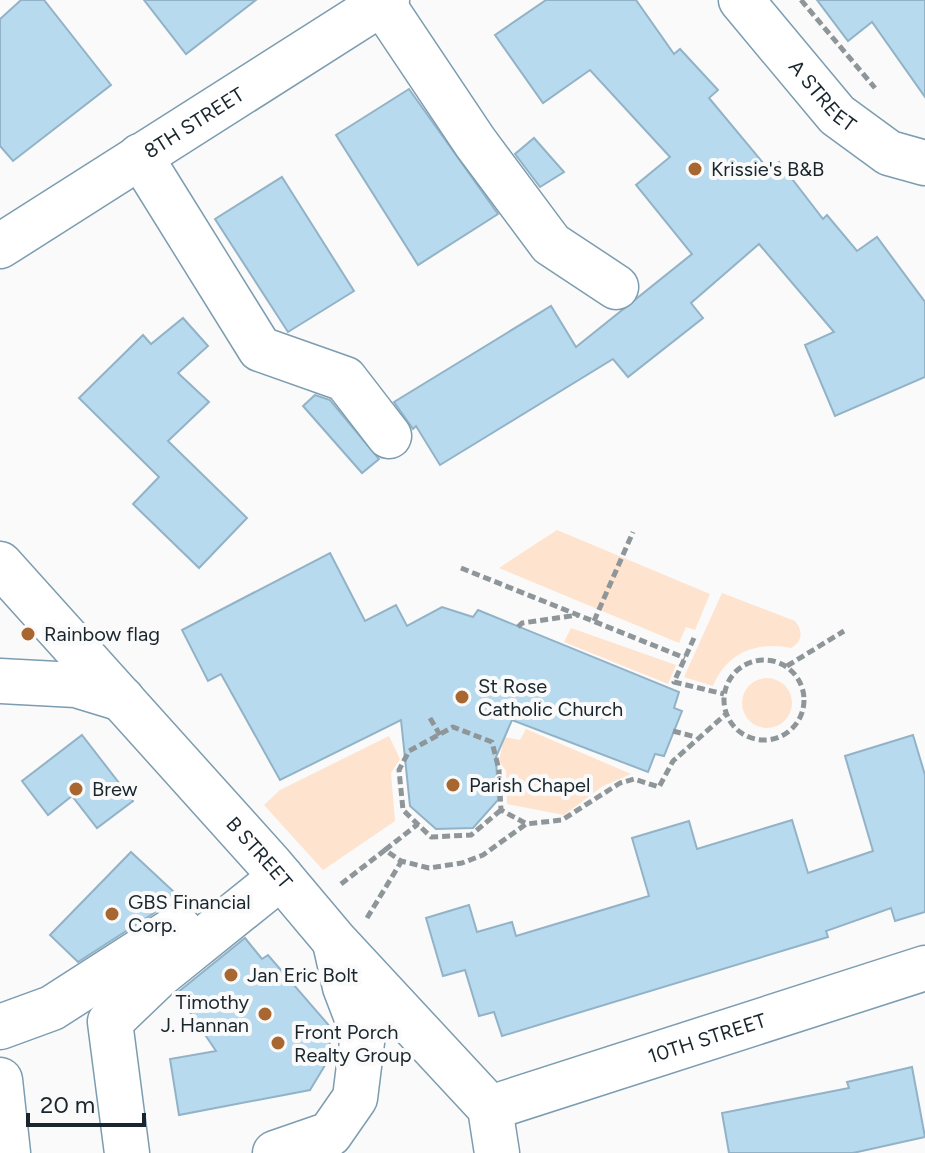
<svg xmlns="http://www.w3.org/2000/svg" width="925" height="1153" viewBox="0 0 925 1153" font-family="Figtree,sans-serif">
	<rect width="100%" height="100%" fill="#fafafa"/>
	<g fill="#fee3cf">
		<polygon points="557,530 710,594 695,630 686,627 679,643 499,568"/>
		<path d="M722,593l73,28c8,10 8,20 -4,27 -34,-7 -64,4 -78,38l-29,-9z"/>
		<polygon points="571,628 676,665 668,684 564,642"/>
		<circle cx="767" cy="703" r="25"/>
		<polygon points="526,729 631,774 603,786 564,815 507,804 506,771 499,761 504,737 520,740"/>
		<polygon points="389,736 400,759 391,773 395,821 323,870 264,805 280,790"/>
	</g>
	<g fill="#b8daee" stroke="#92b3c7" stroke-width="2">
		<polygon points="21,0 44,0 111,85 13,161 0,146 0,19"/>
		<polygon points="144,0 256,0 186,54"/>
		<polygon points="546,0 636,0 674,54 680,49 718,90 709,98 769,170 779,162 823,219 827,215 857,251 877,237 925,302 925,377 835,416 805,345 834,332 759,244 691,303 703,318 628,377 613,359 440,465 416,426 413,429 394,402 551,306 576,347 692,254 636,185 670,157 590,70 543,103 495,35"/>
		<polygon points="817,0 925,0 925,97 872,22 848,41"/>
		<polygon points="409,89 498,214 418,265 336,135"/>
		<polygon points="534,138 564,172 540,187 515,154"/>
		<polygon points="282,177 354,291 288,332 215,219"/>
		<polygon points="183,318 208,346 178,373 209,402 168,441 247,518 199,568 133,504 159,477 79,398 143,335 151,344"/>
		<polygon points="315,395 330,400 379,459 362,473 303,406"/>
		<polygon points="330,553 365,621 396,605 407,626 442,607 473,617 478,610 679,692 674,708 682,711 664,756 655,754 648,772 512,720 496,757 498,800 473,828 436,829 410,806 401,720 280,780 221,674 208,681 182,630"/>
		<polygon points="82,735 133,801 97,828 72,796 48,815 22,781"/>
		<polygon points="913,735 925,775 925,912 895,921 891,908 826,931 828,937 502,1036 494,1012 479,1016 465,970 443,976 426,918 469,905 477,932 512,922 516,936 649,896 632,838 689,821 697,849 792,820 808,873 873,851 845,756"/>
		<polygon points="131,852 174,892 154,913 78,962 50,935"/>
		<polygon points="245,938 262,959 268,955 332,1029 327,1062 310,1090 179,1115 170,1059 216,1051 177,993"/>
		<polygon points="912,1067 925,1137 853,1153 729,1153 722,1113 849,1088 847,1082"/>
	</g>
	<g fill="none" stroke-linecap="round" stroke-linejoin="round">
		<g stroke="#7c9cb0" stroke-width="47">
			<g id="minor">
				<path id="s1" d="M741,0l96,115 52,38 36,10"/>
				<polyline points="382,3 475,142 551,244 616,287"/>
				<polyline points="140,156 260,349 345,379 389,436"/>
				<path id="s2" d="M0,246l387,-246"/>
				<path id="s3" d="M0,564l270,300 64,76 156,168 7,45"/>
				<polyline points="0,681 76,685 122,699"/>
				<polyline points="0,1027 52,1008 178,927"/>
				<polyline points="0,1080 8,1153"/>
				<path id="s4" d="M490,1108l435,-140"/>
				<polyline points="127,1153 110,1022 158,976 281,877"/>
				<polyline points="275,1153 330,1134 355,1098 363,1034 345,987 336,947"/>
			</g>
		</g>
		<g stroke="#8f9699" stroke-width="5" stroke-dasharray="8 4" stroke-linecap="butt">
			<polyline points="801,0 875,88"/>
			<polyline points="461,568 685,658"/>
			<polyline points="594,621 633,532"/>
			<polyline points="518,627 522,623 578,615"/>
			<polyline points="694,638 674,682 724,694"/>
			<circle cx="764" cy="700" r="40"/>
			<polyline points="787,666 844,631"/>
			<polyline points="430,718 440,735"/>
			<polyline points="673,731 696,737"/>
			<polyline points="501,810 471,835 431,837 403,810 399,770 409,751 453,727 492,742 499,770 501,810 525,823"/>
			<polyline points="385,850 418,824"/>
			<polyline points="341,884 385,850 401,861 429,868 462,863 483,855 526,824 562,820 620,783 634,779 659,787 673,761 726,714"/>
			<polyline points="367,918 401,862"/>
		</g>
		<use href="#minor" stroke="#fff" stroke-width="44"/>
	</g>
	<g fill="#a86731" stroke="#fafafa" stroke-width="3">
		<circle cx="695" cy="169" r="8"/>
		<circle cx="28" cy="634" r="8"/>
		<circle cx="462" cy="697" r="8"/>
		<circle cx="453" cy="785" r="8"/>
		<circle cx="76" cy="789" r="8"/>
		<circle cx="112" cy="914" r="8"/>
		<circle cx="231" cy="975" r="8"/>
		<circle cx="265" cy="1014" r="8"/>
		<circle cx="278" cy="1043" r="8"/>
	</g>
	<g text-anchor="middle" stroke-width="8" stroke-linejoin="round" paint-order="stroke">
		<g font-size="20" fill="#19262d" stroke="#fafafa">
			<text dy="7" stroke="none"><textPath href="#s1" startOffset="126">A STREET</textPath></text>
			<text dy="7" stroke="none"><textPath href="#s2" startOffset="230">8TH STREET</textPath></text>
			<text dy="7" stroke="none"><textPath href="#s3" startOffset="388">B STREET</textPath></text>
			<text dy="7" stroke="none"><textPath href="#s4" startOffset="228">10TH STREET</textPath></text>
		</g>
		<g font-size="20" fill="#19262d" stroke="#fafafa" text-anchor="start">
			<text x="711" y="176">Krissie's B&amp;B</text>
			<text x="44" y="641">Rainbow flag</text>
			<text x="478" y="693">St Rose<tspan x="478" dy="23">Catholic Church</tspan></text>
			<text x="469" y="792">Parish Chapel</text>
			<text x="92" y="796">Brew</text>
			<text x="128" y="909">GBS Financial<tspan x="128" dy="23">Corp.</tspan></text>
			<text x="247" y="982">Jan Eric Bolt</text>
			<text x="249" y="1009" text-anchor="end">Timothy<tspan x="249" dy="23">J. Hannan</tspan></text>
			<text x="294" y="1039">Front Porch<tspan x="294" dy="23">Realty Group</tspan></text>
		</g>
	</g>
	<path d="M28 1113v12h116v-12" fill="none" stroke="#19262d" stroke-width="4"/>
	<text x="40" y="1113" font-size="24" fill="#19262d" stroke="#fafafa" stroke-width="6" paint-order="stroke">20 m</text>
</svg>
